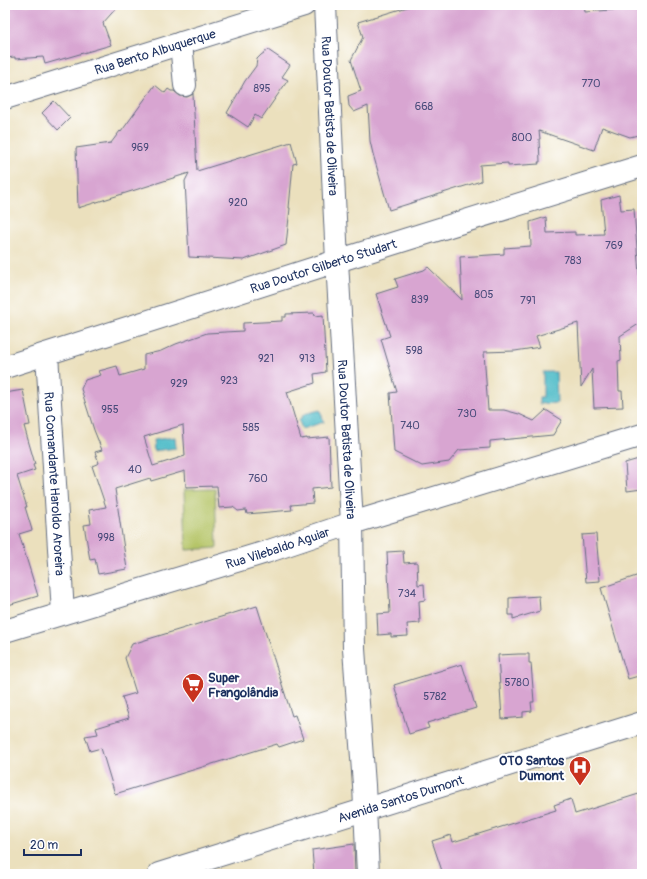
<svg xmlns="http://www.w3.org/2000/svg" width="647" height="879" viewBox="0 0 647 879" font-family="Pangolin,sans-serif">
	<rect width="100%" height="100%" fill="#fff"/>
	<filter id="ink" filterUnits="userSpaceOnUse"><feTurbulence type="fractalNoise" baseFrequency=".025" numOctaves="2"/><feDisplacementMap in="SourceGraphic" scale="8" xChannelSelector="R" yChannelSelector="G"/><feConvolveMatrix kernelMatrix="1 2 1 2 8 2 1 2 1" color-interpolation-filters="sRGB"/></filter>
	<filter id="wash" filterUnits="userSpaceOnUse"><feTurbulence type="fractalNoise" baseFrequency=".012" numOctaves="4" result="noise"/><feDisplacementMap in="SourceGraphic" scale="16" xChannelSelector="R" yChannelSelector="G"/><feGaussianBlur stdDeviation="0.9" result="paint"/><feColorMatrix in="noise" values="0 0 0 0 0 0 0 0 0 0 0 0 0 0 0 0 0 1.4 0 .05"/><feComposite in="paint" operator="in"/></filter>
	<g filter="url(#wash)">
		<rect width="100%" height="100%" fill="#ebe0bd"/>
		<polygon fill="#b5c568" stroke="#687a63" points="215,489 217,548 186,550 184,490"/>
		<g fill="#4ebbc7" stroke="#347592">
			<polygon points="543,372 556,372 557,403 539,404 539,397 543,397"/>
			<polygon points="320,410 324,422 302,429 299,421 304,414"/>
			<polygon points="175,437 176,448 154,451 153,440"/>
		</g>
		<g id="blocks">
			<g fill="#d8a5d1" fill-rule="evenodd">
				<polygon points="5,5 119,5 103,23 111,45 45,64 43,57 15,59 15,57 5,58"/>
				<polygon points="414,5 584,5 585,12 638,8 639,35 642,34 642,134 630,137 602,127 594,150 539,131 540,139 539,139 540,162 538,162 539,164 508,166 508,163 480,165 481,181 389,210 373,154 370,141 368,106 354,112 349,106 348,96 361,91 351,60 363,37 358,22"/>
				<polygon points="268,50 290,65 282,77 288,80 261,119 255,115 248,127 227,113 245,81 256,66 257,59 261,55"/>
				<polygon points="155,85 165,93 168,89 171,91 174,91 180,96 187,97 193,94 197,171 291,142 297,163 293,164 289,208 290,208 286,245 244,260 189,257 185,181 189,173 78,208 76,148 111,143 120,131 121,132"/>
				<polygon points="54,101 70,118 58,130 42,113"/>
				<polygon points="619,195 621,210 634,209 642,313 642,322 620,336 621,360 618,361 619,391 622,391 623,407 594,408 592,369 581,387 578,323 536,336 540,347 515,351 484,352 488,410 504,410 519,414 534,421 546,410 562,420 553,435 490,441 490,448 459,450 449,462 422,466 394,452 390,393 397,392 381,339 390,336 376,294 398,287 395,279 424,270 428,267 462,300 460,257 504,254 504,248 531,246 530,222 546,217 547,233 575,232 575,235 604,234 601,200"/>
				<path d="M314,313l1,3 8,-1 3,57 -12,2 1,9 -28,9 14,47 6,-1v1l22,-2 2,50 -19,2 1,14 -22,2 1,5 -45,4 -1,-4 -8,1 -5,-4 -14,1 -2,-22 -31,1 -1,-16 -34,10 -1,-3 -35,11 12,80 -29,5 -3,-15 -5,1 -6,-35 7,-1 -2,-14 17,-3 -14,-41 7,-3 -4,-11 7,-2 -8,-20 -13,-41 4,-9 16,-5 -2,-4 18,-5 3,10 24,-7v-14l17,-4 15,-7 31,-11 36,-2v-8l39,-2v-4h4v-3zM183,425l2,31 -32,10 -9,-29z"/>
				<polygon points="23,390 30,425 24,426 35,464 33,465 35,470 17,476 27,507 25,507 32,530 19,534 38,596 5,606 5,393"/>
				<polygon points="642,458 642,489 627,491 625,463"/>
				<polygon points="596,534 600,581 586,582 582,535"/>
				<polygon points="403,551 404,563 417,562 418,585 424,584 425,600 419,601 420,623 407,624 408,636 391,637 391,634 378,635 377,614 390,613 387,552"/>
				<polygon points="642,574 642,675 628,679 601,588"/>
				<polygon points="539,596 540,611 513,619 513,615 509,615 509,598"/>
				<polygon points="257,606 292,716 295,715 303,739 279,747 277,744 115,794 101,748 90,751 85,736 98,734 96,728 129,718 122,697 136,693 125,658 132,644"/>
				<polygon points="519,654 529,654 529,663 531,663 534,702 531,702 532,711 523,712 523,717 502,719 498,655"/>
				<polygon points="462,664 476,708 427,723 429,728 409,734 394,685"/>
				<polygon points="642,793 642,874 443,874 432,841 451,835 453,842 556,810 554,805 571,799 575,814"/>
				<polygon points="354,844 355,874 314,874 312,850"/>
			</g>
		</g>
	</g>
	<g filter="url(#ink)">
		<use href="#blocks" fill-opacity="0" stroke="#646d7f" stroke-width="1"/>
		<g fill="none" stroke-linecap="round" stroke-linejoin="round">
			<g stroke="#646d7f" stroke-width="24">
				<g id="minor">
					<path id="s1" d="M325,5l12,256 15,262 2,126 10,136 4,89"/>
					<polyline points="181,43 185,85"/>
					<path id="s2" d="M5,98l299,-93"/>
					<path id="s3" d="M47,354l16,259"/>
					<path id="s4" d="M5,367l332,-106 305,-95"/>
					<path id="s5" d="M5,631l261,-79 86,-29 290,-88"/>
				</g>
			</g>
			<g stroke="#646d7f" stroke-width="24">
				<g id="major">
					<path id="s6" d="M159,874l483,-151"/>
				</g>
			</g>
			<use href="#minor" stroke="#fff" stroke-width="22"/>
			<use href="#major" stroke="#fff" stroke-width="22"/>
		</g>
	</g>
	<defs>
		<g id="supermarket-pin" transform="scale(1.15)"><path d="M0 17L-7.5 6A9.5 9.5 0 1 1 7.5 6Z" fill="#c8321e" stroke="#fff"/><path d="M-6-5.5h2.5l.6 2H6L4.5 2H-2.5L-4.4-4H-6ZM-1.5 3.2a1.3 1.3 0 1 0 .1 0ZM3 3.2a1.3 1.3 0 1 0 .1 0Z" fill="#fff"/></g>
		<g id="hospital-pin" transform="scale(1.15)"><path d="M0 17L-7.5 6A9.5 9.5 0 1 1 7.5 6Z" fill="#c8321e" stroke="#fff"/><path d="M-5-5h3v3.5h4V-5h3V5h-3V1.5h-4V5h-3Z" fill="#fff"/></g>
	</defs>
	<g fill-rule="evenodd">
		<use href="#supermarket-pin" x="193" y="684"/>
		<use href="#hospital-pin" x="580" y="767"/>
	</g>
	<g text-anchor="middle" stroke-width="4" stroke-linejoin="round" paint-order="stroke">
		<g font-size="11" fill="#4a4c7b">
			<text x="591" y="87">770</text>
			<text x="262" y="92">895</text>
			<text x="424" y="110">668</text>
			<text x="522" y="141">800</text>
			<text x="140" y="151">969</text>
			<text x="238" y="206">920</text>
			<text x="614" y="249">769</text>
			<text x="573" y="264">783</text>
			<text x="484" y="298">805</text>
			<text x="420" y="303">839</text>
			<text x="528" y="304">791</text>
			<text x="414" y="354">598</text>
			<text x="266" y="362">921</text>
			<text x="307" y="362">913</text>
			<text x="229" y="384">923</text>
			<text x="179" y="387">929</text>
			<text x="110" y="413">955</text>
			<text x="467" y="417">730</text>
			<text x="410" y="429">740</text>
			<text x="251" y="431">585</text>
			<text x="135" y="473">40</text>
			<text x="258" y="482">760</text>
			<text x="106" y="541">998</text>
			<text x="407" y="597">734</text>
			<text x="517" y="686">5780</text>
			<text x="435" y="700">5782</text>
		</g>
		<g font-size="13" fill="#1b2f5e" stroke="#fff">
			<text dy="5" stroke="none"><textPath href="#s2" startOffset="157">Rua Bento Albuquerque</textPath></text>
			<text dy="5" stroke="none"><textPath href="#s1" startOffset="111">Rua Doutor Batista de Oliveira</textPath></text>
			<text dy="5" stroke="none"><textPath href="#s4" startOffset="334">Rua Doutor Gilberto Studart</textPath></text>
			<text dy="5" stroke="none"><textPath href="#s1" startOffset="435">Rua Doutor Batista de Oliveira</textPath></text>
			<text dy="5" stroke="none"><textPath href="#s3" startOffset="130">Rua Comandante Haroldo Aroreira</textPath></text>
			<text dy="5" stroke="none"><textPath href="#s5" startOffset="285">Rua Vilebaldo Aguiar</textPath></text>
			<text dy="5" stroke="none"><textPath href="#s6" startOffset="253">Avenida Santos Dumont</textPath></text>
		</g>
		<g font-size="13" font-weight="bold" fill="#1b2f5e" stroke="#fff" text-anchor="start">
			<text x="208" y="682">Super<tspan x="208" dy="15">Frangolândia</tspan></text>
			<text x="564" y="765" text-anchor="end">OTO Santos<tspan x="564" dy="15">Dumont</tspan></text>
		</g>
	</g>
	<rect width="647" height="879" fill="none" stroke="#fff" stroke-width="20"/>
	<path d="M24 849v6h57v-6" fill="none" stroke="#1b2f5e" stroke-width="2"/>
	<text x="30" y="849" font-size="12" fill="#1b2f5e" stroke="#ffffff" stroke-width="3" paint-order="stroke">20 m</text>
</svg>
